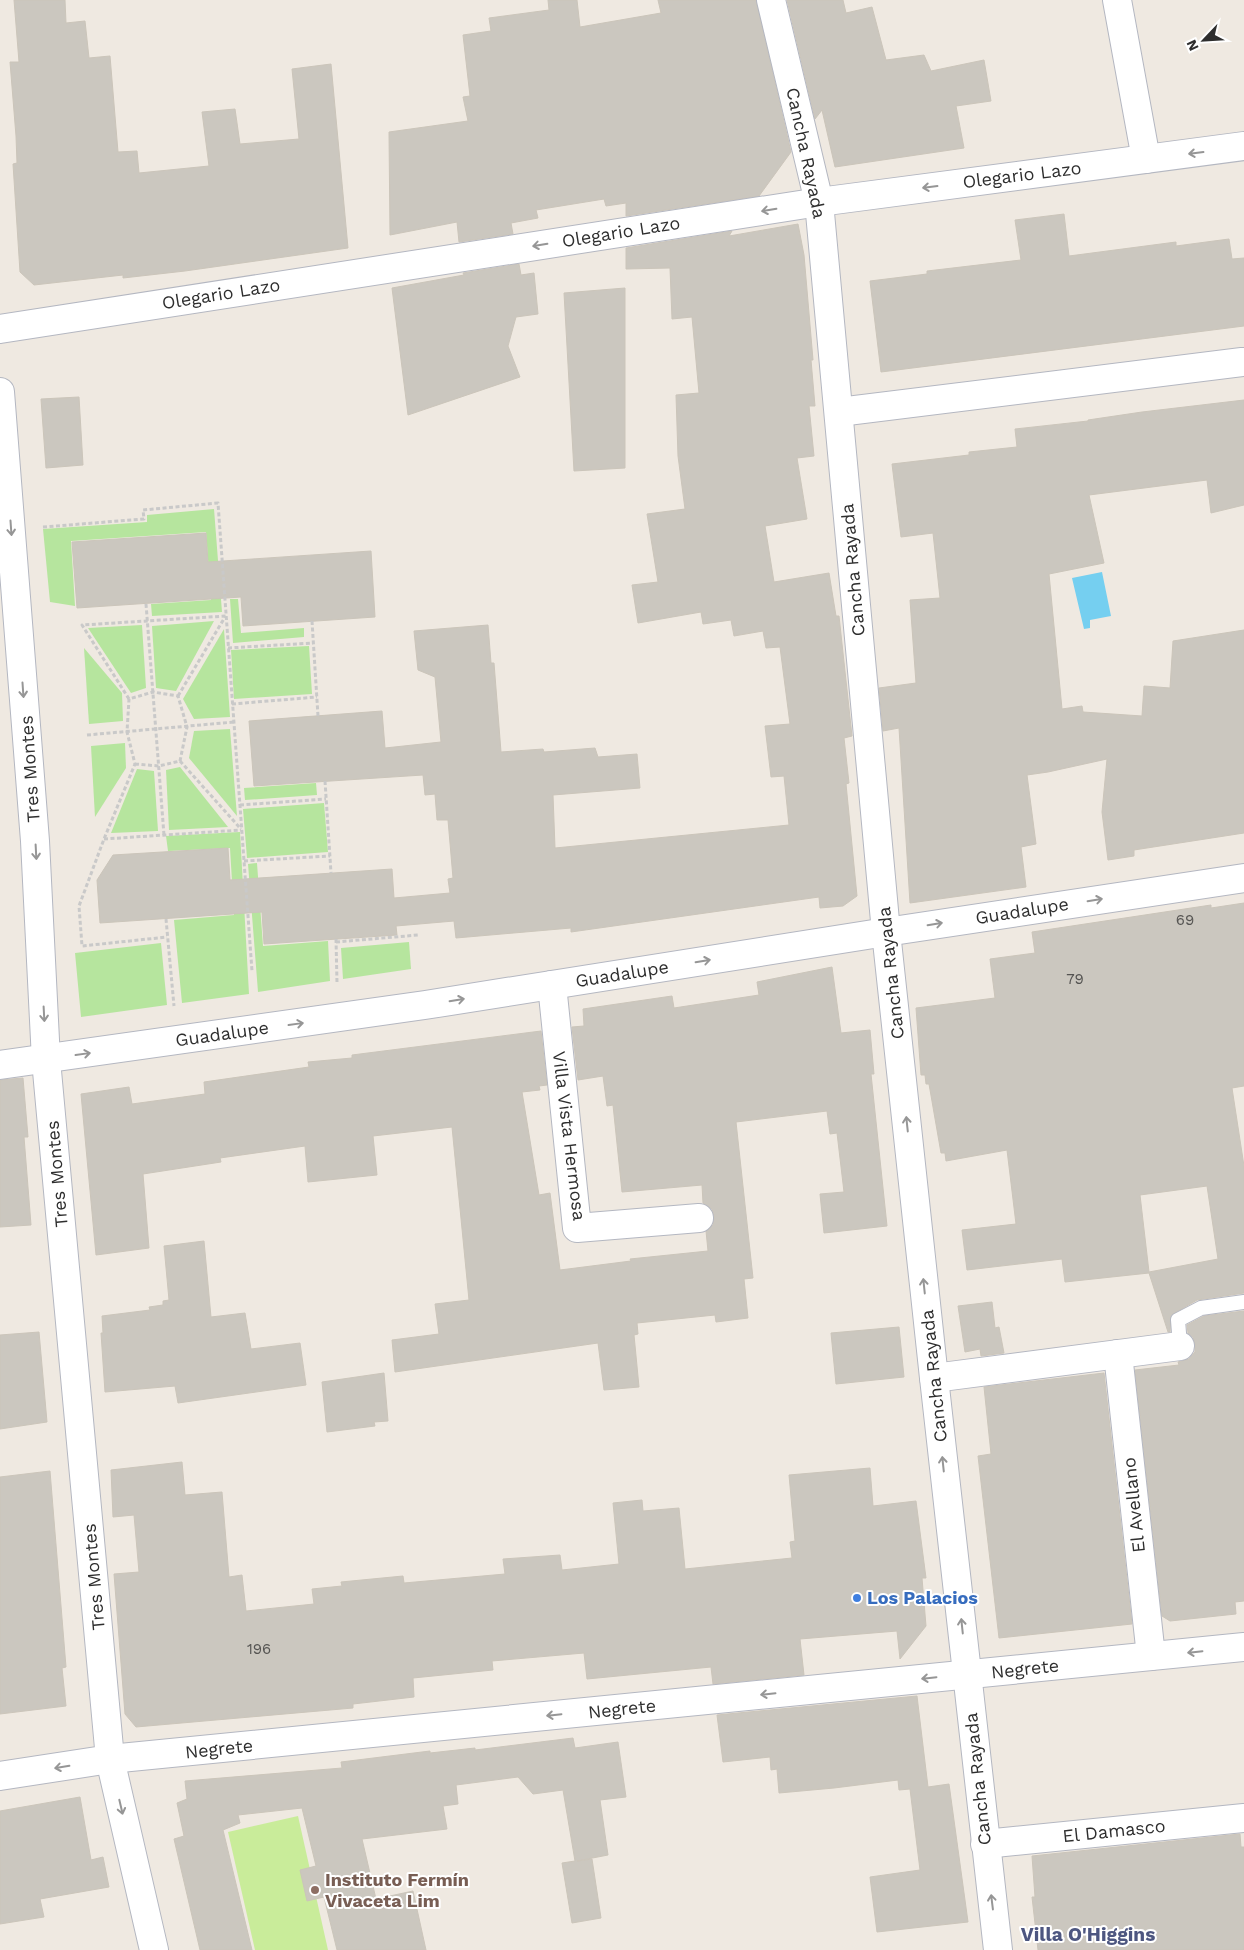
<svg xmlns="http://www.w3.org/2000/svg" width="1244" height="1950" viewBox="0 0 1244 1950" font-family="'Work Sans',sans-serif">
	<rect width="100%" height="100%" fill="#efe9e1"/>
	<g fill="#b6e59e">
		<polygon points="214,509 222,612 152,616 151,604 211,600 206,532 71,541 75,606 50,602 43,529 147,522 147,515"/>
		<polygon points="230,599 238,599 241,633 304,628 304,637 233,643"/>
		<polygon points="214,621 176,691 156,688 152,626"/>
		<polygon points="142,625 146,688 131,693 88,628"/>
		<polygon points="224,629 230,717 194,719 183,699"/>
		<polygon points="309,646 312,694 234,699 231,650"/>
		<polygon points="84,648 122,693 123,721 89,724"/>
		<polygon points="230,729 237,816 189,758 194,731"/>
		<polygon points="125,743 126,768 95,817 91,746"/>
		<polygon points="180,767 228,827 169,830 166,770"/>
		<polygon points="137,769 154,771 158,831 111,833"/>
		<polygon points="316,783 317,795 245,800 244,788"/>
		<polygon points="324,803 328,852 247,858 243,809"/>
		<polygon points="240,832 249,994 182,1003 174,920 234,915 230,848 168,851 166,836"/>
		<polygon points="257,863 263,946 328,941 330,981 258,992 248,864"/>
		<polygon points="409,942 411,969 343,979 341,948"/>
		<polygon points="161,943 167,1005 81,1017 75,953"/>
	</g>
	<polygon fill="#c9ec9a" points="298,1816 328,1950 255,1950 228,1832"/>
	<polygon fill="#75cff0" points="1102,572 1111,616 1090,620 1090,628 1084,629 1072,578"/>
	<g fill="#cbc7bf" stroke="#cbc5ba" fill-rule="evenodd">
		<polygon points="14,0 65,0 66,23 85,21 89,58 110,56 118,152 137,151 139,173 209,166 202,112 235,109 240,144 299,139 292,69 331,64 348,248 185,271 123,278 123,275 34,285 20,272 13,164 17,163 16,136 10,62 19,62"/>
		<polygon points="548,0 577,0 580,27 661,13 658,0 756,0 791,152 759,196 626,216 626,203 606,206 604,199 536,210 538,218 511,223 513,234 459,242 457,222 390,235 389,132 468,121 463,97 470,96 463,35 491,31 489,18 549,10"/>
		<polygon points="787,0 843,0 846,13 872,7 886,60 924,55 931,71 984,60 991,101 956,106 964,148 835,167 822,110 815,119"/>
		<polygon points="1064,214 1069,256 1176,242 1176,246 1229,239 1232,259 1244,258 1244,326 881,372 870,281 927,274 927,271 1021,260 1015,220"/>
		<polygon points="798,224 804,255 813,360 811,360 815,406 809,406 814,456 797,458 807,519 765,526 774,582 829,573 836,616 839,616 852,736 844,738 849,783 846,784 857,896 843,906 820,908 819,897 571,932 571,928 456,938 454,921 396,926 397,935 264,944 262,912 100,923 97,880 113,855 228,848 230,880 392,869 394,898 450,893 448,879 453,878 448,820 437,820 435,794 425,795 423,775 254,786 249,721 382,711 385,748 441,742 435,677 418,670 414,631 488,625 491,663 494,663 501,752 543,749 544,752 595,748 598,757 637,754 640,788 553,795 555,848 789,825 784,776 771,777 765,726 790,724 780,647 766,648 763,631 734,636 731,620 703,624 701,612 638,623 632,585 658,582 647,514 685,509 678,456 676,395 699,393 692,317 672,319 670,268 626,269 626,248 732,231 729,236"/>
		<polygon points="519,264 521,275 534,273 538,314 516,317 508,346 520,377 408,415 392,288 464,275 463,273"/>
		<polygon points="625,288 625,468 574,471 564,293"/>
		<polygon points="79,397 83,465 46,468 41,399"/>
		<polygon points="1244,400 1244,505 1211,513 1207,480 1089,495 1104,563 1049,574 1062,709 1082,706 1083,712 1142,716 1144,686 1170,688 1173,641 1244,630 1244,833 1134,850 1134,856 1108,860 1102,812 1107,759 1048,772 1027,775 1036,844 1021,847 1026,887 910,903 899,728 883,731 879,688 916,683 910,600 940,598 933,533 901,537 892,464 969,455 969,452 1017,447 1015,429 1088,421 1088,420 1142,412"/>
		<polygon points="206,533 208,562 371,551 375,617 243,626 241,597 77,608 72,542"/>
		<path d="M1244,903v183l-12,2 12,78v127l-47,7 -26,15 -1,17h-2l-19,-59 -84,9 -3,-23 -95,11 -5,-40 54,-6 -9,-74 -61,11 -1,-8h-4l-12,-69h-3l-1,-9h-4l-5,-67 79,-10 -5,-39 45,-6 -3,-21 179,-27v3zM1207,1186l11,73 -69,13 -9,-77z"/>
		<polygon points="832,967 841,1033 870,1030 874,1074 871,1074 887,1226 824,1233 820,1194 844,1192 837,1133 830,1134 827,1111 736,1122 753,1278 744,1279 748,1318 716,1322 715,1315 637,1323 638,1334 634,1335 639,1387 604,1390 598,1343 395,1372 392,1340 439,1334 435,1304 469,1300 452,1127 373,1136 377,1175 308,1182 305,1146 220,1158 221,1162 143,1174 149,1248 96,1255 81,1094 129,1087 132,1104 205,1094 204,1082 309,1067 308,1062 352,1058 352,1055 541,1031 547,1085 539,1086 540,1090 522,1092 539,1195 550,1193 560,1270 631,1261 630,1259 708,1251 706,1231 713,1225 714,1216 712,1209 703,1203 702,1185 622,1192 613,1105 607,1106 603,1076 578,1080 572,1027 584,1026 583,1009 672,996 674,1008 759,995 757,982"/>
		<polygon points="23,1078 28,1137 24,1137 31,1225 0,1227 0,1080"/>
		<polygon points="204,1241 211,1317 245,1313 251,1349 300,1343 306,1385 178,1403 175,1386 105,1392 101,1333 103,1333 102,1316 150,1310 149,1307 163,1305 163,1301 169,1300 164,1246"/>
		<polygon points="992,1302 995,1328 999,1327 1004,1353 981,1356 980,1349 965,1352 958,1306"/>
		<polygon points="1244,1311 1244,1601 1235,1602 1236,1614 1170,1621 1162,1616 1135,1370 1179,1365 1178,1362 1189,1359 1195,1352 1195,1344 1193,1337 1188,1333 1187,1325 1204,1316"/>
		<polygon points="899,1327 904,1377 836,1384 831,1333"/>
		<polygon points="39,1332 47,1422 0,1429 0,1335"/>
		<polygon points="384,1373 388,1421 374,1422 375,1426 327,1432 322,1382"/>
		<polygon points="1104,1373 1132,1624 999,1638 978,1456 991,1454 984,1387"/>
		<polygon points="182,1462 185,1495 222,1492 229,1577 242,1575 246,1611 314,1604 312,1589 342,1586 341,1582 403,1576 404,1583 505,1574 503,1559 560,1555 562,1570 619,1564 613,1503 642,1500 643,1511 679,1508 685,1569 792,1558 790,1542 795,1541 789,1475 870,1468 873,1506 916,1501 926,1578 922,1578 926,1626 900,1659 897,1631 800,1639 804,1675 713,1684 711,1667 587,1679 584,1653 492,1661 493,1670 413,1678 414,1697 353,1704 353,1708 136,1727 125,1714 114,1574 139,1572 134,1515 113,1517 111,1470"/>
		<polygon points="50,1471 66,1667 62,1668 66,1706 0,1714 0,1477"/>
		<polygon points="917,1696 928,1787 949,1784 968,1922 877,1932 870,1877 920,1870 910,1789 899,1790 898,1780 834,1788 779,1793 777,1769 771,1770 770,1757 723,1762 717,1715"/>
		<polygon points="573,1738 575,1748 618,1742 626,1797 600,1800 608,1855 577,1861 592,1859 601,1918 572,1923 562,1863 575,1861 563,1790 533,1794 518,1777 456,1785 458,1804 443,1806 447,1829 362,1839 376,1899 413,1891 426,1950 337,1950 324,1897 307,1901 300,1870 316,1866 302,1808 238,1815 240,1823 223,1830 252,1950 200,1950 174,1839 184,1836 177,1803 187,1799 185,1781 342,1768 341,1762 430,1751 430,1753 475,1748 475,1750"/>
		<polygon points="80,1797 91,1860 103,1857 109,1887 40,1899 44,1917 0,1924 0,1811"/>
		<polygon points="1240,1834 1241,1847 1244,1847 1244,1950 1038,1950 1032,1897 1035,1897 1032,1856"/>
	</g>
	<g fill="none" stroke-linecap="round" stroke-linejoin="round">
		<g stroke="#b4b7c1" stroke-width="16">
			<polyline id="lane" points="1180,1346 1178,1320 1201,1308 1244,1302"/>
		</g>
		<g stroke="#b4b7c1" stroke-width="30">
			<g id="street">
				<polyline points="1117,0 1146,159"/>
				<polyline points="0,329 819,202 1244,146"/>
				<polyline points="839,412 1242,362"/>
				<polyline points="552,985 577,1228 699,1218"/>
				<polyline points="0,1065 425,1005 886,932 1244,878"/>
				<polyline points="1118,1354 1151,1656"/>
				<polyline points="934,1378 1180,1346"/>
				<polyline points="985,1844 1244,1818"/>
			</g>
		</g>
		<g stroke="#b4b7c1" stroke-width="30">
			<g id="secondary">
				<polyline points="771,0 819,202 886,932 934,1378 998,1950"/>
				<polyline points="0,392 35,841 46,1060 110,1759 154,1950"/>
				<polyline points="0,1776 110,1759 1244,1647"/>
			</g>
		</g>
		<g stroke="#c9c9c9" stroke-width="3" stroke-dasharray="4 2.5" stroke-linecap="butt">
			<polyline points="43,527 144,519 143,510 218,503 252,971"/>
			<polyline points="146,604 164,835"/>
			<polyline points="312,621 318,716"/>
			<polyline points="228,648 313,643"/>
			<polyline points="178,696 225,617"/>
			<polyline points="129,699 82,625 226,616"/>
			<polyline points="232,704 317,697"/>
			<polyline points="87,735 234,722"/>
			<polyline points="180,761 241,829"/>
			<polyline points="135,764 159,766 180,761 187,727 178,696 153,692 129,699 127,732 135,764 104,839 79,906 82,946 167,937"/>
			<polyline points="325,781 331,873"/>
			<polyline points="240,805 326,799"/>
			<polyline points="104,839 241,830"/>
			<polyline points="244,861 330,856"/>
			<polyline points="166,919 174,1006"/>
			<polyline points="336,939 337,983"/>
			<polyline points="336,942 418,935"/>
		</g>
		<use href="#lane" stroke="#fff" stroke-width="14"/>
		<use href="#street" stroke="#fff" stroke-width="28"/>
		<use href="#secondary" stroke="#fff" stroke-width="28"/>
	</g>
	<defs><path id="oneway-shaft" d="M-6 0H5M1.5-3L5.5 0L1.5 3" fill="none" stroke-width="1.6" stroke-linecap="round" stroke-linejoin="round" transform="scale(1.25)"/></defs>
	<g stroke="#969696">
		<use href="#oneway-shaft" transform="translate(1196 153) rotate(173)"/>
		<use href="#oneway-shaft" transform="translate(930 187) rotate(173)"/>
		<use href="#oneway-shaft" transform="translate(769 210) rotate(171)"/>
		<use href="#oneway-shaft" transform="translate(540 245) rotate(171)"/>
		<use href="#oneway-shaft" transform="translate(11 528) rotate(86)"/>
		<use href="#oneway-shaft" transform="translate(23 690) rotate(86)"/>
		<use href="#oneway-shaft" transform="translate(36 852) rotate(87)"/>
		<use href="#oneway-shaft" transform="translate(1095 900) rotate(-9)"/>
		<use href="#oneway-shaft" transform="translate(935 924) rotate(-9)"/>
		<use href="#oneway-shaft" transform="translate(703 961) rotate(-9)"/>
		<use href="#oneway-shaft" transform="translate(457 1000) rotate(-9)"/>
		<use href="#oneway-shaft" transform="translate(44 1014) rotate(87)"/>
		<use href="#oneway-shaft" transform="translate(296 1024) rotate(-8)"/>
		<use href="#oneway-shaft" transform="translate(83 1054) rotate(-8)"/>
		<use href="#oneway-shaft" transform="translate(907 1124) rotate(-96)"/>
		<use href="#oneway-shaft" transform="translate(924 1286) rotate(-96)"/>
		<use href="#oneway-shaft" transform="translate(943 1464) rotate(-96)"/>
		<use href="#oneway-shaft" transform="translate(962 1626) rotate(-96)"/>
		<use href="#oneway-shaft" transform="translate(1195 1652) rotate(174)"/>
		<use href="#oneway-shaft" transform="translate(929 1678) rotate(174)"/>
		<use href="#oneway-shaft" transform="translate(768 1694) rotate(174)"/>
		<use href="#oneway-shaft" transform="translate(554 1715) rotate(174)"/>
		<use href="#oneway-shaft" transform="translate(62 1767) rotate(171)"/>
		<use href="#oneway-shaft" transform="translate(121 1807) rotate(77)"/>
		<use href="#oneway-shaft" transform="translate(992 1902) rotate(-97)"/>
	</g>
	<circle fill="#3f7fe0" stroke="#fff" stroke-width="2" cx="857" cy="1598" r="5"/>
	<circle fill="#8d6e63" stroke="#fff" stroke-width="2" cx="315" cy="1890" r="5"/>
	<g text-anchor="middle" stroke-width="4" stroke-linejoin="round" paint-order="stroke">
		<g font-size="15" fill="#555452">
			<text x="1185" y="925">69</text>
			<text x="1075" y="984">79</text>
			<text x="259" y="1654">196</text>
		</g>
		<g font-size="18" fill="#2e2e2e" stroke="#fff">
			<text transform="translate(806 153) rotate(78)" y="6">Cancha Rayada</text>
			<text transform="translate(1022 175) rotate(-7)" y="6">Olegario Lazo</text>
			<text transform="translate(621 232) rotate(-9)" y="6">Olegario Lazo</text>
			<text transform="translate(221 294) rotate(-9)" y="6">Olegario Lazo</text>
			<text transform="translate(853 570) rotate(-95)" y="6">Cancha Rayada</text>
			<text transform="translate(30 769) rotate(-94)" y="6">Tres Montes</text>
			<text transform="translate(1022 911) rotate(-9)" y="6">Guadalupe</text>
			<text transform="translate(891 973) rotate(-96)" y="6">Cancha Rayada</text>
			<text transform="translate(622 974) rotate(-9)" y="6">Guadalupe</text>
			<text transform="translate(222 1034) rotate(-8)" y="6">Guadalupe</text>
			<text transform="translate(569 1136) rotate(83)" y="6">Villa Vista Hermosa</text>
			<text transform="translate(57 1174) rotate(-95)" y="6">Tres Montes</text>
			<text transform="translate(934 1376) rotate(-96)" y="6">Cancha Rayada</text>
			<text transform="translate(1134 1505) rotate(-96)" y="6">El Avellano</text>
			<text transform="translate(94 1577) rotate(-95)" y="6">Tres Montes</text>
			<text transform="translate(1025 1669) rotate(-6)" y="6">Negrete</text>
			<text transform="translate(622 1709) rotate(-6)" y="6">Negrete</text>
			<text transform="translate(219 1749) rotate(-6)" y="6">Negrete</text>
			<text transform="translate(978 1779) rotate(-96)" y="6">Cancha Rayada</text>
			<text transform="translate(1114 1831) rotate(-6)" y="6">El Damasco</text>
		</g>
		<g font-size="18" font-weight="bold" fill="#366cbe" stroke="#fff" text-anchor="start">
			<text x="867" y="1604">Los Palacios</text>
		</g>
		<g font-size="18" font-weight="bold" fill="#785e54" stroke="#fff" text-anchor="start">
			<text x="325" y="1886">Instituto Fermín<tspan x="325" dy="21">Vivaceta Lim</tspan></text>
		</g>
		<g font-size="19" font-weight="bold" fill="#4d5680" stroke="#fff">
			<text x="1088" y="1941">Villa O'Higgins</text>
		</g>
	</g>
	<g transform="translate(1204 40) rotate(245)" stroke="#ffffff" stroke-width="4" paint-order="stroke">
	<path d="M0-4L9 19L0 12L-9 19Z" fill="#2e2e2e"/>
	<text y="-8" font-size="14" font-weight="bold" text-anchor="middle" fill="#2e2e2e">N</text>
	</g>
</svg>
